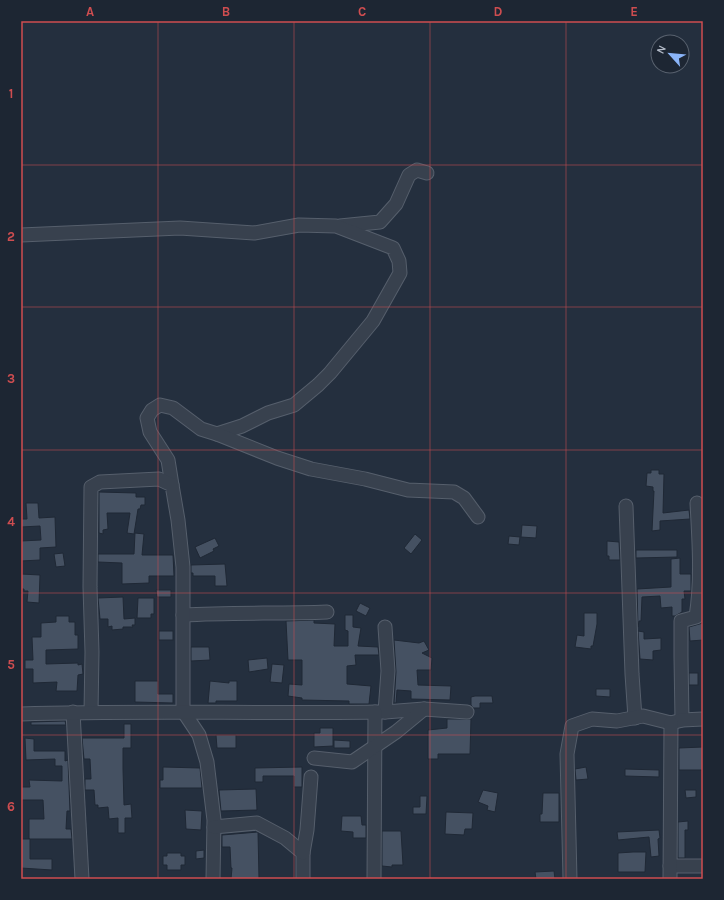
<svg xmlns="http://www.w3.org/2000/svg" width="724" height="900" viewBox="0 0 724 900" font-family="Karla,sans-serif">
	<rect width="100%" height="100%" fill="#242f3e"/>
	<g fill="#455162" stroke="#1f2835">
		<polygon points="651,470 659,470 659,474 664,474 663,513 689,510 690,519 660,521 660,530 652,531 654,491 653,491 653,487 646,486 647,473 651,473"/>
		<polygon points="99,492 136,493 136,497 145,497 145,505 141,505 140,509 138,509 134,534 127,533 130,513 107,513 108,529 103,530 103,534 99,533"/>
		<polygon points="26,503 38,503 39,518 55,517 56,547 40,548 40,560 21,561 21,541 41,540 40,526 21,527 21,519 27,519"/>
		<polygon points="522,525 537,526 536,538 521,537"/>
		<polygon points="135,533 144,534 142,555 173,555 174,576 149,576 149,583 122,584 122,563 98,562 98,554 134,554"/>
		<polygon points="415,534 422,540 411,554 404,548"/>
		<polygon points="509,536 520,537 519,545 508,544"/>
		<polygon points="215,538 219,546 213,549 214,551 200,558 195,547"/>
		<polygon points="607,541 619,542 620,560 609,560 609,556 607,556"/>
		<polygon points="636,550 677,550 677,557 636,558"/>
		<polygon points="63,553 65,566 56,567 54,554"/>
		<polygon points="680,558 680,574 691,574 691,591 684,591 685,599 682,599 682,612 675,616 672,616 672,607 661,608 660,596 642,597 641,621 639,621 638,627 637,589 671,587 671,559"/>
		<polygon points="225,564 227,586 215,586 215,576 193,576 193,573 191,573 191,565"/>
		<polygon points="21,574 40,575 39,603 27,602 28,591 24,591 24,589 21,589"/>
		<polygon points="156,590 171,590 171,597 157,597"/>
		<polygon points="123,597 124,619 135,618 135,625 132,625 133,627 123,627 123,629 112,630 112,626 108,627 108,619 100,619 98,598"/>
		<polygon points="138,598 154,598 154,614 151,614 151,618 137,618"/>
		<polygon points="360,603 370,608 366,616 356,611"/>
		<polygon points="584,613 597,613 597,624 593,646 591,646 591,649 575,647 577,635 584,636"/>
		<polygon points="345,615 353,615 353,627 361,628 358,646 378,647 379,655 355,655 356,665 347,666 347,684 371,686 369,704 349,704 349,701 302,700 302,698 288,696 289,684 302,685 302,660 288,660 286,621 314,620 314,623 335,624 334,646 348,646 348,631 345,630"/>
		<polygon points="56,616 69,616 69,622 75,622 75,635 78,635 78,649 46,650 46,664 78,663 78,665 82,664 83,674 78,675 77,691 56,691 57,682 33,683 33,669 25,669 25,660 33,660 32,637 41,637 41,623 56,622"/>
		<polygon points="703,623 703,640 690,641 689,627"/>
		<rect x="159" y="631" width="14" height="9"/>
		<polygon points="638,631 644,632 644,639 661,638 661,650 653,651 653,660 640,659"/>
		<polygon points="394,640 419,643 424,641 429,650 422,653 432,658 431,670 417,670 418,685 451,686 450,700 411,699 411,691 397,690 396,703 394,703 396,672"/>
		<polygon points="191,647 209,647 210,660 191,661"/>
		<polygon points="267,658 268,669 249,672 248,660"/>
		<polygon points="272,664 284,665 282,683 270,682"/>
		<rect x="689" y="673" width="9" height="12"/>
		<polygon points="135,681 158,681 158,694 173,694 173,703 135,702"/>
		<polygon points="210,681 229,683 229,681 237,681 237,701 216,701 216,703 208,703"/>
		<polygon points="596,689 610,689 610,697 596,696"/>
		<polygon points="475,696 492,696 493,703 480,703 480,708 473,708 471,705 471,697"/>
		<polygon points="447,719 471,719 470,754 438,754 438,759 428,759 428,730 447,728"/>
		<polygon points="65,721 66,725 31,725 31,722"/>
		<polygon points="124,724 131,724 131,748 123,748 123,769 124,805 131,804 132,818 125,818 125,833 118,833 118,818 109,819 108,807 98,808 98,805 95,805 94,790 85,790 85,779 91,779 90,759 84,759 82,738 124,738"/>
		<polygon points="320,728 333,728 333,746 314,747 314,733 320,733"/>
		<polygon points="216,735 236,735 236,748 217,748"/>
		<polygon points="25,738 34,739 34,751 65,751 65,761 68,760 70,811 67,811 66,829 71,829 72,839 29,839 29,819 44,819 43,800 21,800 21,787 30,787 29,780 62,781 62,766 55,766 55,759 26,760"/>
		<polygon points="334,740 350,741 350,748 334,748"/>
		<polygon points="703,747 703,770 679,770 679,748"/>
		<polygon points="163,767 200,768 202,788 160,788 160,780 163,780"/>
		<polygon points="302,767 302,787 294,787 294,776 263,776 263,782 255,782 255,768"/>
		<polygon points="586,767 588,779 576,780 575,769"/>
		<polygon points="625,769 659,770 659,777 625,776"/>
		<polygon points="256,789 257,810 221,811 219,790"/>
		<polygon points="483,790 498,793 495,812 487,810 488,806 478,802"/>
		<polygon points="685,790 696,790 696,797 686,798"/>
		<polygon points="543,793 559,793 559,822 540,822 540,814 542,814"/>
		<polygon points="420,796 427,796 426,814 413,814 413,807 420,807"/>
		<polygon points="185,810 202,811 201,830 186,829"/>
		<polygon points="446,812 473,813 472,829 465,829 464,835 445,834"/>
		<polygon points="342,816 361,816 362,825 366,825 366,838 353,838 353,832 341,831"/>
		<polygon points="688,821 688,830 685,830 685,858 678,858 678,822"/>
		<polygon points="659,830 660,838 658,839 659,856 651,857 649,837 618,840 617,832"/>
		<polygon points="382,831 401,831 403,865 392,865 392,867 382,866"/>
		<polygon points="258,832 259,879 231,879 232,868 231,868 230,847 222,847 222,835"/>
		<polygon points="21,839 30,839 30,859 52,859 52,870 21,868"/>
		<polygon points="204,850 204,858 196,859 196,851"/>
		<polygon points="633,852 646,852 645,872 618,872 618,853"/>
		<polygon points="167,853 181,853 181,856 185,856 185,865 181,865 181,870 167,870 167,865 163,865 163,856 167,856"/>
		<polygon points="554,871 555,879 536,879 535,872"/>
	</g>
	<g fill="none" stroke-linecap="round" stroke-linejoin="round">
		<g stroke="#565f6c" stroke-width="15">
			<g id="minor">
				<polyline points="340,226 380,222 396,204 409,175 417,170 427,173"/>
				<polyline points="21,235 180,228 254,233 299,225 336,226 393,248 399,261 400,273 373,321 330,373 318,385 294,405 268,413 242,426 217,434"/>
				<polyline points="172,485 168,460 150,432 147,418 152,410 160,405 173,408 201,429 217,434 277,458 311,469 365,479 408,490 454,492 464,498 478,517"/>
				<polyline points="626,506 632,674 635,718"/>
				<path d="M183,615c48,-3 96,-1 144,-3"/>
				<polyline points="73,712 82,879"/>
				<polyline points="91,712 92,652 90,587 91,487 100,482 159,479 172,485 178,520 183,567 183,711 199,735 207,762 214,820 213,879"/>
				<polyline points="375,712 385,712 424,709 467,712"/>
				<polyline points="385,712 388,671 385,627"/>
				<path d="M21,714c118,-4 236,0 354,-2l-1,167"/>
				<path d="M682,720l-1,-63v-36l15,-4c6,-38 3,-76 1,-114"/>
				<polyline points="314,758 352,762 396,732 424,709"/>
				<polyline points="214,827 257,823 285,838 303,853 303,879"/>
				<polyline points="303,853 307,830 311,777"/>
				<polyline points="670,866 703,866"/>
				<polyline points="570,879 567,754 572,726 592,719 617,721 643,716 671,723 682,720 703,719"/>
				<polyline points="670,879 671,723"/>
			</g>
		</g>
		<use href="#minor" stroke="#38414e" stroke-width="13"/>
	</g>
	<path fill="none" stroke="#ce4d50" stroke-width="1" stroke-opacity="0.55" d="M158,21v858M294,21v858M430,21v858M566,21v858M21,165h682M21,307h682M21,450h682M21,593h682M21,735h682"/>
	<rect width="724" height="900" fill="none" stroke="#1d2633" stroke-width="44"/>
	<g transform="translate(670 54) rotate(297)"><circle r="19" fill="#1d2633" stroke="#59626f"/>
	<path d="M0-3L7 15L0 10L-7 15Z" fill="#8ab4f8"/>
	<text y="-6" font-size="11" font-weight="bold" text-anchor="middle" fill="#b4bcc9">N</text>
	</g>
	<rect x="22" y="22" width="680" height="856" fill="none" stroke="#ce4d50" stroke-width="1.5"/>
	<g font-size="13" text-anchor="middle" font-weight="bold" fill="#ce4d50">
		<text x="90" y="16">A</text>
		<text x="226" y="16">B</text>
		<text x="362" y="16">C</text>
		<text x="498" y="16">D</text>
		<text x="634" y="16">E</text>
		<text x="11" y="98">1</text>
		<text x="11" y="241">2</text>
		<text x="11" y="383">3</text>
		<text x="11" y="526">4</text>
		<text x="11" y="669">5</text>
		<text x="11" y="811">6</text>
	</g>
</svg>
